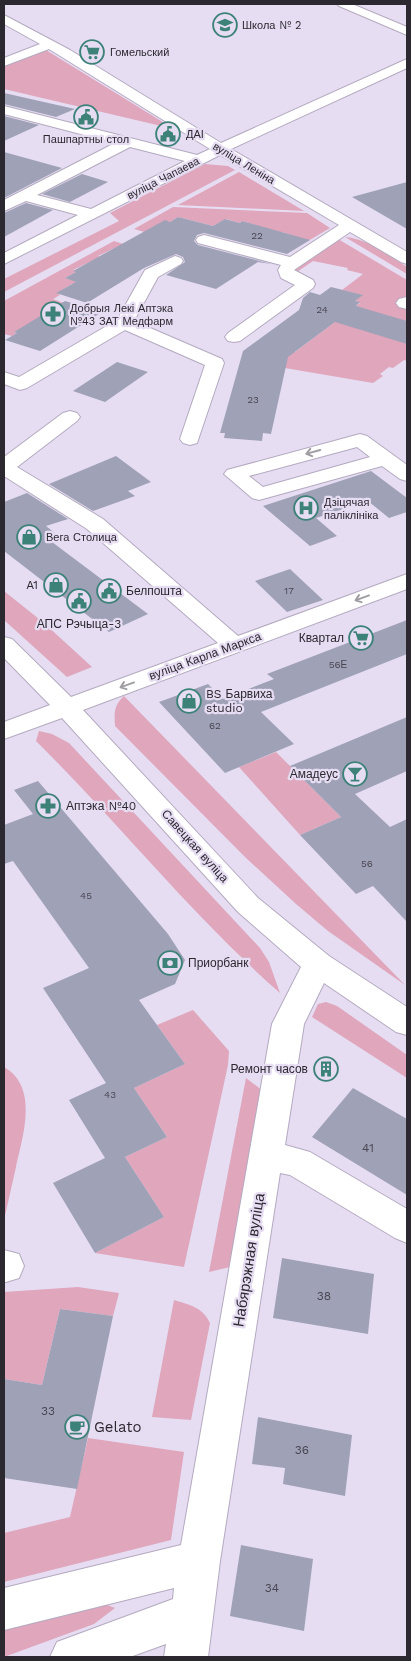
<svg xmlns="http://www.w3.org/2000/svg" width="411" height="1661" viewBox="0 0 411 1661" font-family="'Work Sans',sans-serif">
	<rect width="100%" height="100%" fill="#e6ddf3"/>
	<g fill="#dfa6bc">
		<polygon points="41,47 174,129 4,89 4,62"/>
		<polygon points="205,164 228,166 235,170 4,292 4,279 119,221 110,213"/>
		<polygon points="239,172 304,211 178,205"/>
		<polygon points="173,207 307,213 330,228 308,241 282,232 280,233 242,221 240,223 226,219 213,226 178,217 170,222 165,221 148,233 134,229"/>
		<path d="M345,237c23,2 43,18 62,30v7z"/>
		<polygon points="338,239 407,280 407,361 404,360 393,368 389,367 380,374 383,376 373,383 279,367 244,365 248,347 283,358 291,351 295,352 360,303 355,301 362,295 342,290 363,274 347,270 348,268 313,261 297,272 293,270"/>
		<polygon points="114,241 123,244 98,256 100,257 73,270 76,272 65,278 80,283 76,285 72,284 57,293 60,295 53,299 66,304 14,332 17,333 12,336 4,334 4,301"/>
		<polygon points="4,591 44,623 92,667 67,677 4,620"/>
		<path d="M124,696l281,289 -77,-54 -32,-27 -51,-47 -130,-131c-1,-14 -1,-21 9,-30z"/>
		<path d="M39,731l13,3 17,9 191,205 9,14 11,31c-88,-77 -161,-170 -244,-252z"/>
		<polygon points="276,752 341,817 300,835 239,767"/>
		<polygon points="326,1002 337,1006 407,1055 407,1078 312,1017 318,1004"/>
		<polygon points="193,1010 229,1051 228,1065 184,1267 95,1253 164,1217 125,1157 167,1137 134,1088 185,1064 157,1025"/>
		<path d="M4,1067c35,20 19,69 12,100 -4,18 -8,35 -12,53z"/>
		<polygon points="246,1078 263,1091 230,1267 209,1272"/>
		<polygon points="78,1287 119,1293 113,1316 60,1309 42,1385 4,1379 4,1292"/>
		<path d="M174,1300c16,5 28,7 36,23l-19,97 -39,-3z"/>
		<polygon points="88,1438 184,1452 171,1540 4,1582 4,1533 70,1517"/>
		<polygon points="102,1603 115,1608 94,1624 4,1657 4,1627"/>
	</g>
	<g fill="#9fa1b7">
		<polygon points="4,93 75,109 56,117 4,104"/>
		<polygon points="4,116 39,125 4,141"/>
		<polygon points="4,152 62,168 4,198"/>
		<polygon points="82,174 108,182 70,202 42,194"/>
		<polygon points="407,182 407,229 352,197"/>
		<polygon points="26,203 53,210 4,237 4,213"/>
		<polygon points="178,217 213,226 225,219 240,223 242,221 310,240 287,254 204,233 197,235 194,241 198,245 271,264 258,262 216,289 166,275 185,262 183,257 176,254 144,268 87,303 56,293 76,282 65,278 76,272 73,271 165,220 170,222"/>
		<polygon points="331,287 363,295 355,301 360,302 356,306 407,321 407,344 335,322 288,357 271,434 263,433 262,441 224,438 225,433 220,433 243,351 299,310 303,298 310,292 320,295"/>
		<polygon points="65,301 102,312 40,351 5,340 17,333 14,332"/>
		<polygon points="117,362 148,372 105,402 73,391"/>
		<polygon points="116,456 151,482 128,491 135,496 93,511 49,484"/>
		<polygon points="371,471 407,498 407,512 389,518 368,501 316,518 337,536 310,546 263,506"/>
		<polygon points="27,493 68,519 46,526 61,538 52,542 148,614 109,632 4,551 4,502"/>
		<polygon points="290,569 323,600 287,612 255,581"/>
		<polygon points="407,620 407,654 261,712 294,744 225,773 159,702 208,684 223,699 274,679 267,674"/>
		<polygon points="407,717 407,771 355,794 390,827 407,819 407,922 373,886 356,894 300,835 341,817 290,766"/>
		<polygon points="38,781 168,934 185,960 175,984 139,1000 185,1064 134,1088 167,1137 125,1157 164,1217 95,1253 53,1183 105,1158 69,1100 106,1083 43,988 89,968 13,861 4,864 4,825 33,814 14,790"/>
		<polygon points="353,1088 407,1119 407,1195 312,1137"/>
		<polygon points="282,1258 374,1274 368,1334 273,1318"/>
		<polygon points="60,1309 113,1316 77,1489 4,1478 4,1379 42,1385"/>
		<polygon points="258,1417 352,1435 345,1496 283,1484 285,1468 252,1464"/>
		<polygon points="241,1545 313,1559 304,1631 230,1616"/>
	</g>
	<g fill="none" stroke-linecap="round" stroke-linejoin="round">
		<g stroke="#b4aac0" stroke-width="2">
			<g id="minor">
				<polygon points="337,4 352,4 407,27 407,35 339,6"/>
				<path d="M4,15l66,35 151,93 186,-84v9l-176,81 176,103v12l-6,-2 -51,-30 -56,38 19,10 2,4 -2,4 -73,53 -6,1 -6,-1 -3,-4 3,-4 67,-48 -14,-7 -3,-8 3,-5 -83,-22 -2,-3 2,-3 6,-2 86,22 49,-32 -119,-70 -216,109v-11l74,-38 -52,-14 -22,10v-11l111,-57 -111,-29v-8l193,49 13,-6 -161,-100 -45,17v-8l36,-14 -36,-20zM130,147l55,14 -94,48 -54,-14z"/>
				<polygon points="175,256 181,258 183,261 181,264 158,277 134,321 222,359 224,363 197,443 190,445 183,443 180,439 205,365 125,330 27,388 20,390 4,384 4,372 19,377 117,320 145,270"/>
				<polygon points="407,297 407,309 399,307 396,303 399,299"/>
				<polygon points="70,411 77,413 80,417 77,421 17,467 103,519 238,636 407,574 407,589 83,710 258,898 329,956 407,1007 407,1035 396,1032 324,983 304,1024 285,1145 310,1152 407,1209 407,1243 395,1238 290,1175 280,1173 220,1561 208,1657 164,1657 166,1644 130,1657 50,1657 57,1642 173,1599 174,1588 4,1630 4,1588 181,1545 272,1024 301,967 238,912 62,718 4,739 4,722 50,705 4,658 4,637 12,639 71,697 218,643 87,529 4,476 4,457 63,413"/>
				<path d="M360,434l7,2 40,29v16l-7,-2 -18,-13 -123,34 -7,-2 -28,-24 3,-4zM357,447l13,10 -107,30 -14,-11z"/>
				<polygon points="4,1250 19,1254 24,1266 19,1278 6,1282 4,1282"/>
			</g>
		</g>
		<use href="#minor" fill="#fff" fill-rule="evenodd"/>
	</g>
	<defs><path id="oneway-shaft" d="M-6 0H5M1.5-3L5.5 0L1.5 3" fill="none" stroke-width="1.6" stroke-linecap="round" stroke-linejoin="round" transform="scale(1.25)"/></defs>
	<g stroke="#a09ea2">
		<use href="#oneway-shaft" transform="translate(313 452) rotate(165)"/>
		<use href="#oneway-shaft" transform="translate(362 598) rotate(160)"/>
		<use href="#oneway-shaft" transform="translate(127 685) rotate(160)"/>
	</g>
	<defs>
		<g id="school-ring" transform="scale(1.25)"><circle r="9.5" fill="#e6ddf3" stroke="#3d8278" stroke-width="1.5"/><path d="M0-5L7-2L0 1L-7-2ZM-4 1L0 2.5L4 1V4Q0 6-4 4Z" fill="#3d8278"/></g>
		<g id="supermarket-ring" transform="scale(1.25)"><circle r="9.5" fill="#e6ddf3" stroke="#3d8278" stroke-width="1.5"/><path d="M-6-5.5h2.5l.6 2H6L4.5 2H-2.5L-4.4-4H-6ZM-1.5 3.2a1.3 1.3 0 1 0 .1 0ZM3 3.2a1.3 1.3 0 1 0 .1 0Z" fill="#3d8278"/></g>
		<g id="civic-ring" transform="scale(1.25)"><circle r="9.5" fill="#e6ddf3" stroke="#3d8278" stroke-width="1.5"/><path d="M-.6-6.5H3V-4.5H.6V-3L4-1V1h2V6H-6V1h2V-1L-.6-3ZM-1.2 2.5V6h2.4V2.5Z" fill="#3d8278"/></g>
		<g id="pharmacy-ring" transform="scale(1.25)"><circle r="9.5" fill="#e6ddf3" stroke="#3d8278" stroke-width="1.5"/><path d="M-2-6h4v4h4v4h-4v4h-4v-4h-4v-4h4Z" fill="#3d8278"/></g>
		<g id="hospital-ring" transform="scale(1.25)"><circle r="9.5" fill="#e6ddf3" stroke="#3d8278" stroke-width="1.5"/><path d="M-5-5h3v3.5h4V-5h3V5h-3V1.5h-4V5h-3Z" fill="#3d8278"/></g>
		<g id="shop-ring" transform="scale(1.25)"><circle r="9.5" fill="#e6ddf3" stroke="#3d8278" stroke-width="1.5"/><path d="M-5-2.5h2.3a2.7 3.5 0 0 1 5.4 0H5L5.5 6h-11ZM-1.5-2.5h3a1.5 2.3 0 0 0-3 0Z" fill="#3d8278"/></g>
		<g id="bar-ring" transform="scale(1.25)"><circle r="9.5" fill="#e6ddf3" stroke="#3d8278" stroke-width="1.5"/><path d="M-6-5H6L.8 .8V4.5H3.5V6h-7V4.5H-.8V.8Z" fill="#3d8278"/></g>
		<g id="bank-ring" transform="scale(1.25)"><circle r="9.5" fill="#e6ddf3" stroke="#3d8278" stroke-width="1.5"/><path d="M-6-4H6V4H-6ZM0-2.3a2.3 2.3 0 1 0 0 4.6a2.3 2.3 0 1 0 0-4.6Z" fill="#3d8278"/></g>
		<g id="building-ring" transform="scale(1.25)"><circle r="9.5" fill="#e6ddf3" stroke="#3d8278" stroke-width="1.5"/><path d="M-4-6H4V6H1V3H-1V6H-4ZM-2.5-4.3h1.7v1.8h-1.7ZM.8-4.3h1.7v1.8H.8ZM-2.5-1h1.7V.8h-1.7ZM.8-1h1.7V.8H.8Z" fill="#3d8278"/></g>
		<g id="cafe-ring" transform="scale(1.25)"><circle r="9.5" fill="#e6ddf3" stroke="#3d8278" stroke-width="1.5"/><path d="M-5.5-4.5H6V0H3Q3 3.5 0 3.5H-2.5Q-5.5 3.5-5.5 0ZM3-3.2v2h1.7v-2ZM-6 4.5H4V6H-6Z" fill="#3d8278"/></g>
	</defs>
	<g fill-rule="evenodd">
		<use href="#school-ring" x="225" y="25"/>
		<use href="#supermarket-ring" x="92" y="52"/>
		<use href="#civic-ring" x="86" y="117"/>
		<use href="#civic-ring" x="168" y="134"/>
		<use href="#pharmacy-ring" x="53" y="314"/>
		<use href="#hospital-ring" x="306" y="508"/>
		<use href="#shop-ring" x="29" y="537"/>
		<use href="#shop-ring" x="56" y="585"/>
		<use href="#civic-ring" x="109" y="591"/>
		<use href="#civic-ring" x="79" y="601"/>
		<use href="#supermarket-ring" x="361" y="638"/>
		<use href="#shop-ring" x="189" y="701"/>
		<use href="#bar-ring" x="355" y="774"/>
		<use href="#pharmacy-ring" x="48" y="806"/>
		<use href="#bank-ring" x="170" y="963"/>
		<use href="#building-ring" x="326" y="1069"/>
		<use href="#cafe-ring" x="77" y="1427"/>
	</g>
	<g text-anchor="middle" stroke-width="4.5" stroke-linejoin="round" paint-order="stroke">
		<g font-size="10" fill="#494652">
			<text x="257" y="239">22</text>
			<text x="322" y="313">24</text>
			<text x="253" y="403">23</text>
			<text x="289" y="594">17</text>
			<text x="338" y="668">56Е</text>
			<text x="215" y="729">62</text>
			<text x="367" y="867">56</text>
			<text x="86" y="899">45</text>
			<text x="110" y="1098">43</text>
		</g>
		<g font-size="11" fill="#2c2830" stroke="#e6ddf3" text-anchor="start">
			<text x="242" y="29">Школа № 2</text>
			<text x="110" y="56">Гомельский</text>
			<text x="186" y="138">ДАІ</text>
			<text x="86" y="143" text-anchor="middle">Пашпартны стол</text>
			<text x="70" y="312">Добрыя Лекі Аптэка<tspan x="70" dy="13">№43 ЗАТ Медфарм</tspan></text>
			<text x="324" y="506">Дзіцячая<tspan x="324" dy="13">паліклініка</tspan></text>
			<text x="46" y="541">Вега Столица</text>
		</g>
		<g font-size="11" fill="#2c2830" stroke="#e6ddf3">
			<text transform="translate(244 163) rotate(31)" y="4">вуліца Леніна</text>
			<text transform="translate(163 178) rotate(-27)" y="4">вуліца Чапаева</text>
		</g>
		<g font-size="12" fill="#2c2830" stroke="#e6ddf3" text-anchor="end">
			<text x="38" y="589">A1</text>
			<text x="126" y="595" text-anchor="start">Белпошта</text>
			<text x="79" y="628" text-anchor="middle">АПС Рэчыца-3</text>
			<text x="344" y="642">Квартал</text>
			<text x="206" y="698" text-anchor="start">BS Барвиха<tspan x="206" dy="14">studio</tspan></text>
			<text x="338" y="778">Амадеус</text>
			<text x="66" y="810" text-anchor="start">Аптэка №40</text>
			<text x="188" y="967" text-anchor="start">Приорбанк</text>
			<text x="308" y="1073">Ремонт часов</text>
		</g>
		<g font-size="12" fill="#2c2830" stroke="#e6ddf3">
			<text transform="translate(205 656) rotate(-20)" y="4">вуліца Карла Маркса</text>
			<text transform="translate(195 846) rotate(48)" y="4">Савецкая вуліца</text>
		</g>
		<g font-size="12" fill="#494652">
			<text x="368" y="1152">41</text>
			<text x="324" y="1300">38</text>
			<text x="48" y="1415">33</text>
			<text x="302" y="1454">36</text>
			<text x="272" y="1592">34</text>
		</g>
		<g font-size="15" fill="#2c2830" stroke="#e6ddf3">
			<text transform="translate(249 1260) rotate(-81)" y="5">Набярэжная вуліца</text>
		</g>
		<g font-size="15" fill="#2c2830" stroke="#e6ddf3" text-anchor="start">
			<text x="94" y="1432">Gelato</text>
		</g>
	</g>
	<rect width="411" height="1661" fill="none" stroke="#2c2830" stroke-width="10"/>
</svg>
